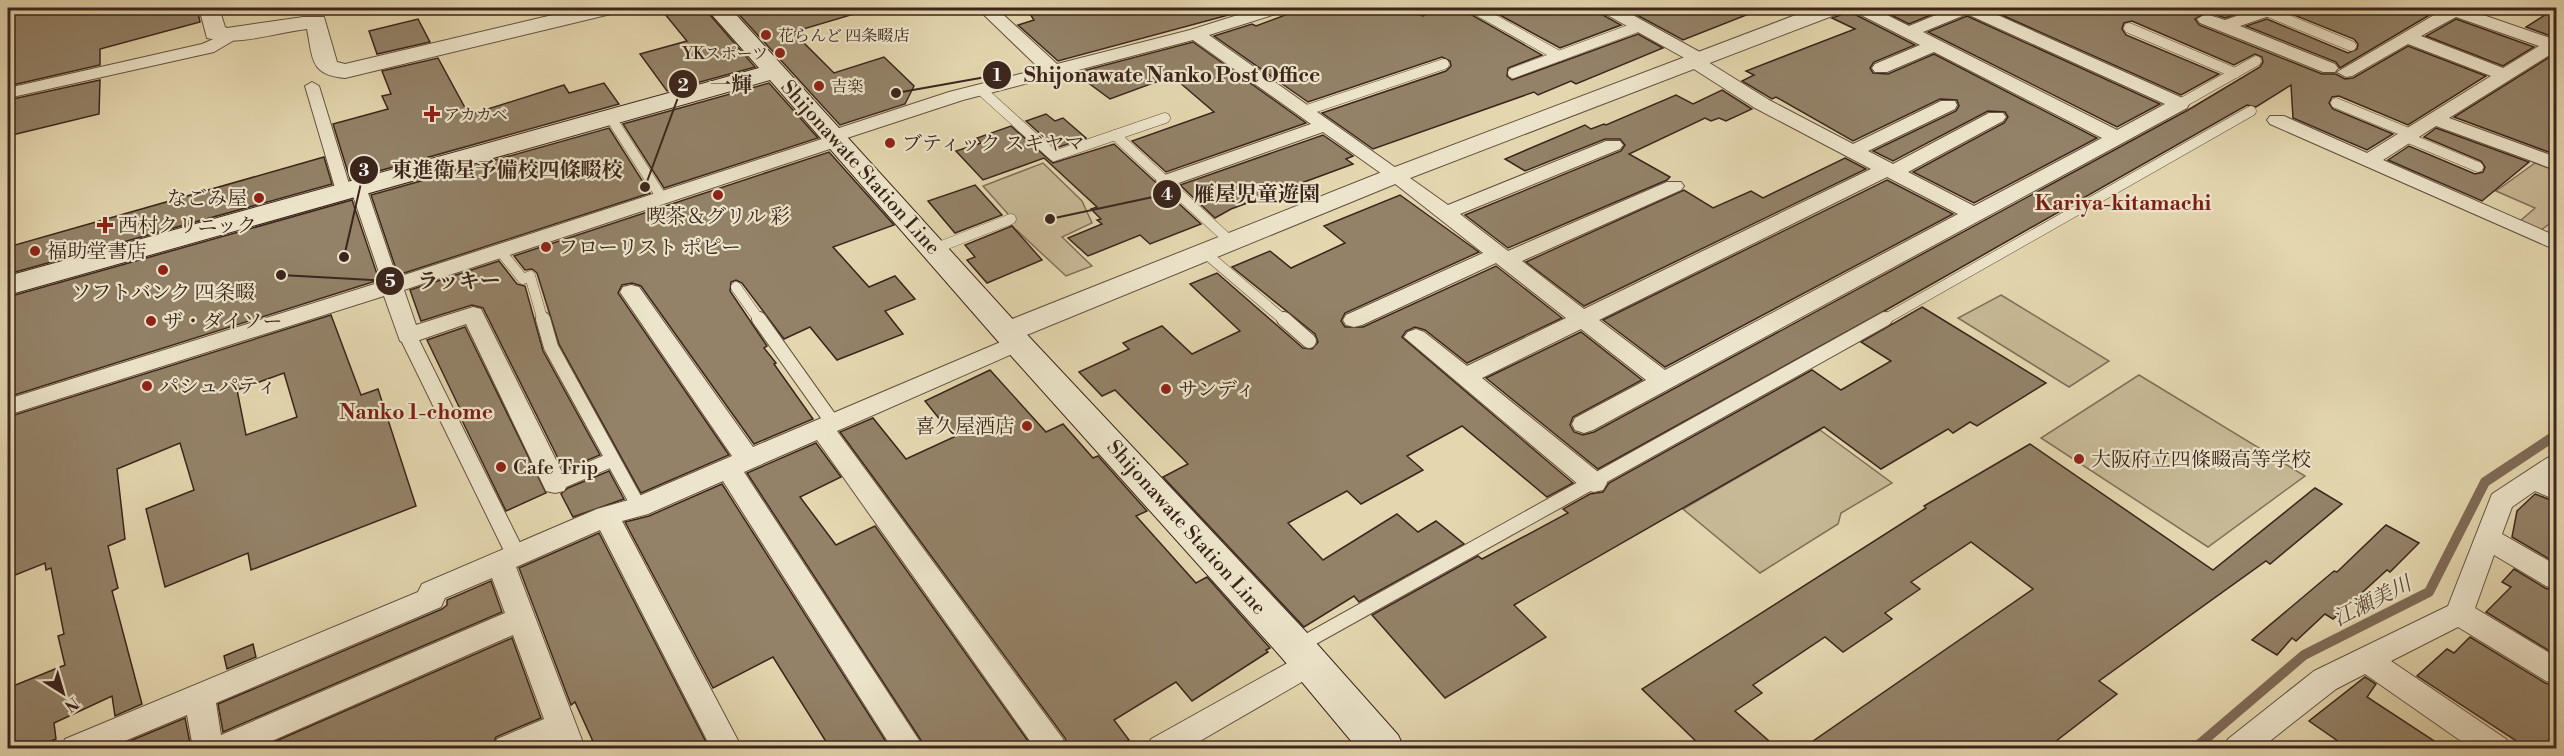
<svg xmlns="http://www.w3.org/2000/svg" width="2564" height="756" viewBox="0 0 2564 756" font-family="'Libre Bodoni','Noto Serif JP',serif">
	<rect width="100%" height="100%" fill="#e4d7af"/>
	<filter id="stains"><feTurbulence type="fractalNoise" baseFrequency=".00333" numOctaves="4"/><feColorMatrix values="0 0 0 0 .2 0 0 0 0 .09 0 0 0 0 .02 0 0 0 .5 -.17"/></filter>
	<radialGradient id="worn" r=".72"><stop offset=".6" stop-color="#630" stop-opacity="0"/><stop offset="1" stop-color="#630" stop-opacity=".3"/></radialGradient>
	<g fill="#c7b996" stroke="#816f59" stroke-width="1.5">
		<polygon points="1043,163 1082,201 1092,223 1062,237 1092,266 1066,276 1010,224 1008,214 983,186"/>
		<polygon points="2535,163 2556,171 2556,219 2541,230 2520,221 2535,208 2496,191"/>
		<polygon points="2001,295 2109,361 2069,387 1958,318"/>
		<polygon points="2139,375 2305,476 2208,547 2041,438"/>
		<polygon points="1820,430 1892,483 1841,513 1838,524 1760,573 1683,509"/>
	</g>
	<g fill="none" stroke-linecap="round" stroke-linejoin="round">
		<polyline stroke="#7e6b56" stroke-width="10" points="2195,748 2304,655 2429,592 2485,482 2556,435"/>
	</g>
	<g fill="#938268" stroke="#3b251c" stroke-width="1.5" fill-rule="evenodd">
		<polygon points="9,8 197,8 200,22 100,49 100,65 8,86"/>
		<polygon points="660,8 704,8 755,67 667,91 640,54 687,41"/>
		<polygon points="733,8 853,8 854,14 793,32 834,73 884,57 914,86 905,104 840,125"/>
		<polygon points="1026,8 1228,8 1236,13 1058,61 1018,25 1034,20"/>
		<polygon points="1304,8 1412,8 1414,13 1423,16 1427,14 1429,8 1466,8 1470,14 1542,55 1508,68 1507,76 1512,80 1638,34 1663,48 1576,84 1571,81 1538,95 1534,92 1373,149 1322,113 1446,71 1451,66 1450,61 1442,57 1308,102 1214,36 1252,24 1256,26"/>
		<polygon points="1487,8 1598,8 1601,14 1621,25 1560,48"/>
		<polygon points="1624,8 1759,8 1759,10 1683,40"/>
		<polygon points="1845,8 1851,8 1854,14 1915,45 1874,62 1870,68 1873,73 1888,74 1934,54 2097,138 1974,203 1913,172 2004,123 2008,117 2005,112 1988,111 1893,161 1873,151 1956,111 1959,106 1957,100 1940,99 1853,141 1776,97 1772,99 1742,81 1754,75 1746,71 1855,29 1832,18 1841,15"/>
		<polygon points="1877,8 1948,8 1909,24"/>
		<polygon points="1986,8 2255,8 2225,18 2207,12 2195,19 2199,25 2322,74 2336,74 2345,79 2353,78 2408,46 2486,76 2408,125 2339,96 2332,97 2329,103 2333,109 2393,134 2367,150 2293,118 2291,85 2256,107 2247,105 1886,310 1598,469 1486,378 1581,332 1642,380 1573,417 1570,425 1574,432 1583,435 1594,432 2188,110 2260,67 2263,62 2262,57 2255,54 2234,65 2132,21 2124,23 2122,29 2126,35 2219,74 2181,95"/>
		<polygon points="2285,8 2429,8 2438,10 2340,68 2336,62 2246,26 2267,19 2348,53 2357,49 2358,44 2354,39 2284,11"/>
		<polygon points="2556,8 2556,38 2526,27"/>
		<polygon points="1967,16 2160,104 2117,127 1928,32"/>
		<polygon points="418,19 430,42 377,54 369,31"/>
		<polygon points="2456,19 2534,47 2503,66 2426,36"/>
		<polygon points="1193,42 1306,123 1166,172 1132,141 1214,112 1172,76 1110,99 1075,73"/>
		<polygon points="2556,53 2556,148 2551,153 2454,117"/>
		<polygon points="438,58 469,115 564,85 569,93 604,83 619,104 350,179 333,124 388,109 382,96 391,94 382,71"/>
		<polygon points="100,80 99,114 8,136 8,100"/>
		<polygon points="769,83 818,138 664,188 623,124"/>
		<polygon points="1722,90 1752,109 1726,121 1719,118 1711,121 1705,118 1629,154 1670,177 1667,180 1508,248 1465,215 1621,151 1625,145 1620,139 1605,139 1525,171 1505,159 1585,125 1591,129 1604,124 1606,125 1676,95 1693,104"/>
		<polygon points="1046,114 1055,121 1063,118 1086,138 1056,148 1026,121"/>
		<polygon points="1011,126 1053,163 1114,144 1201,224 1150,244 1140,235 1088,256 1068,238 1102,224 1097,220 1101,219 1091,209 1097,207 1044,158 983,180 956,151 981,143 977,138"/>
		<polygon points="609,128 650,193 398,275 371,195"/>
		<polygon points="2436,128 2529,162 2482,201 2388,160 2409,146 2475,174 2483,172 2485,167 2481,161 2424,137"/>
		<polygon points="1323,135 1353,156 1346,159 1353,164 1231,209 1215,218 1180,185"/>
		<polygon points="829,152 894,225 833,247 869,287 895,276 915,299 885,311 903,334 837,360 810,327 784,339 742,283 736,280 731,282 730,291 767,346 764,348 776,363 774,364 813,419 754,444 641,286 632,283 622,285 618,293 729,455 641,493 559,344 537,273 532,269 525,270 514,256"/>
		<polygon points="324,157 332,184 8,274 8,247"/>
		<polygon points="1845,158 1866,169 1584,306 1526,262 1684,190 1713,208 1751,191 1763,198"/>
		<polygon points="1887,180 1953,214 1665,367 1603,320"/>
		<polygon points="975,185 1002,215 955,233 928,201"/>
		<polygon points="1400,195 1479,252 1345,313 1341,321 1345,327 1363,327 1496,266 1562,318 1467,363 1425,330 1415,327 1406,331 1402,337 1573,483 1547,497 1462,426 1407,456 1423,470 1361,504 1347,491 1288,523 1323,560 1397,514 1418,532 1436,521 1464,544 1359,602 1354,596 1304,627 1163,477 1188,464 1115,390 1102,396 1079,372 1129,349 1123,343 1162,326 1192,354 1240,331 1190,284 1217,273 1303,348 1312,349 1318,342 1315,334 1232,267 1270,251 1291,268 1345,243 1324,226"/>
		<polygon points="352,200 379,280 8,397 8,297"/>
		<polygon points="1012,226 1042,260 987,283 967,260 975,257 965,245"/>
		<polygon points="499,261 517,284 525,286 543,351 600,455 564,470 483,308 472,305 421,321 410,290"/>
		<polygon points="1922,307 2046,383 1977,426 1970,422 1953,433 1948,429 1881,469 1824,427 1514,605 1546,637 1445,698 1372,615 1478,556 1482,559 1568,513 1563,509 1590,494 1603,492 1609,483 1812,370 1841,390 1891,361 1861,342"/>
		<path d="M331,315l30,80 17,-6 38,117 -165,64 -3,-17 -83,34 -19,-78 48,-19 -14,-47 -63,26 8,70 -17,7 10,42 -6,3 30,113 -27,12 -3,-20 -58,27 2,16 -22,9h-26v-60l57,-23 -7,-29 6,-2 -13,-66 -5,2 -1,-7 -37,15v-161zM284,373l13,44 -51,18 -9,-45z"/>
		<polygon points="465,327 546,493 506,511 458,412 461,411 427,340"/>
		<polygon points="990,370 1046,432 1063,424 1093,458 1098,456 1147,511 1136,516 1196,583 1207,577 1270,648 1266,650 1268,652 1192,701 1176,682 1114,720 1129,740 1114,748 1069,748 1065,738 840,432 873,418 906,459 954,437 925,401"/>
		<polygon points="816,443 841,477 800,497 836,545 875,526 1033,748 926,748 747,473"/>
		<polygon points="2030,444 2213,570 2315,488 2342,504 2270,564 2266,561 2099,681 2117,694 2047,748 1803,748 2033,589 1971,542 1911,582 1920,589 1885,613 1892,619 1843,652 1825,637 1753,685 1762,693 1735,711 1777,748 1703,748 1642,689 1926,508 1924,506"/>
		<polygon points="609,471 624,499 573,517 561,494 568,488"/>
		<polygon points="722,484 890,748 830,748 773,657 713,688 625,522 649,516"/>
		<polygon points="2535,494 2556,502 2556,563 2512,537 2517,511"/>
		<polygon points="2386,525 2419,543 2390,572 2387,570 2333,619 2325,614 2296,641 2292,638 2277,655 2252,640 2334,571 2337,572"/>
		<polygon points="599,533 709,748 596,748 575,702 571,705 519,568"/>
		<polygon points="2514,569 2545,588 2556,591 2556,655 2486,612 2511,587 2502,582"/>
		<polygon points="491,581 502,612 223,732 218,704 442,609 447,605 447,600"/>
		<polygon points="2470,637 2545,683 2556,686 2556,748 2527,748 2417,676 2447,649 2454,653"/>
		<polygon points="512,638 541,718 496,737 491,748 260,748"/>
		<polygon points="253,644 256,657 227,669 224,656"/>
		<polygon points="2365,677 2376,684 2367,697 2445,748 2348,748 2309,721"/>
		<polygon points="185,718 191,748 113,748"/>
	</g>
	<g fill="none" stroke-linecap="round" stroke-linejoin="round">
		<g stroke="#655241" stroke-width="11">
			<g id="service-far1">
				<polyline points="1419,8 1422,9"/>
				<polyline points="1473,8 1559,56"/>
				<polyline points="2266,11 2351,46"/>
				<polyline points="2129,28 2235,73"/>
				<polyline points="1513,73 1640,26"/>
				<polyline points="981,90 1054,156 1165,118"/>
				<polyline points="2336,103 2411,134"/>
				<polyline points="2180,104 2256,61"/>
				<polyline points="1304,111 1444,64"/>
				<polyline points="611,118 662,198"/>
				<polyline points="1115,135 1231,242"/>
				<polyline points="2406,137 2478,167"/>
				<polyline points="934,249 1011,219"/>
				<polyline points="501,252 523,279 530,276 543,321"/>
				<polyline points="1204,252 1285,321"/>
				<polyline points="736,287 760,321"/>
				<polyline points="1882,321 2251,111"/>
			</g>
		</g>
		<g stroke="#655241" stroke-width="16">
			<g id="service">
				<polyline points="543,319 551,347 639,507"/>
				<polyline points="759,319 833,423"/>
				<polyline points="1284,319 1309,341"/>
				<polyline points="555,484 611,460"/>
				<polyline points="1300,645 1885,319"/>
			</g>
		</g>
		<g stroke="#655241" stroke-width="2">
			<g id="pedestrian">
				<polygon points="312,82 319,86 350,187 358,182 366,187 399,284 397,288 385,288 383,284 351,190 349,194 344,196 336,191 305,86"/>
				<polygon points="408,330 417,336 526,555 523,561 516,563 509,561 506,555 399,336"/>
			</g>
		</g>
		<g stroke="#655241" stroke-width="2">
			<g id="minor">
				<path d="M981,8h15l61,56 133,-34 70,-22h24l-2,4 -73,23 239,170 158,-64h14l3,4 -3,4 -160,65 48,37 159,-69h14l3,4 -3,4 -159,71 62,48 287,-140 -116,-61 -66,-42 -1,-6 -86,-48 -2,-4h20l87,48 1,6 61,38 84,44 88,-43h14l2,4 -2,4 -87,42 25,13 96,-51h14l3,4 -3,4 -95,51 66,34 128,-68 -168,-86 -47,20h-12l-3,-4 3,-4 45,-19 -65,-33 -2,-4h20l36,18 44,-18h29l205,92 2,4 -2,4 -594,322 -9,3 -9,-3 -3,-6 3,-6 71,-38 -65,-51 -99,49 121,98 4,7 -4,7 -9,2 -9,-2 -181,-153 4,-5 8,-3 8,3 43,34 99,-48 -70,-55 -134,62 -8,2 -8,-2 -3,-5 3,-5 137,-62 -94,-74 -66,-47 -150,53h-14l-3,-4 3,-4 152,-53 -118,-84 -230,60 -116,38 -2,6 -441,146 12,35 57,-18 8,2 87,175 -4,7 -9,2 -9,-2 -80,-167 -58,20 -8,-3 -16,-45 -376,119v-16l373,-117 2,-3 12,-1 430,-140 2,-6 122,-40 91,-23 -58,-56zM1967,14l198,90 -48,26 -194,-98zM1887,177l71,37 -293,156 -66,-50z"/>
				<polygon points="2260,8 2283,8 2281,12 2240,26 2335,64 2338,68 2335,72 2323,72 2200,23 2197,19 2206,14 2225,20"/>
				<path d="M2440,8h23l93,32v11l-107,67 107,39v13l-120,-44 -53,34 173,76v14l-286,-126 -3,-4 3,-4h14l83,37 124,-77 -83,-32 -56,32 -6,1 -9,-5 104,-61zM2456,17l83,29 -36,22 -82,-32z"/>
				<polygon points="232,31 241,36 214,52 8,98 8,88 202,44"/>
				<path d="M631,285l8,2 114,160 257,-109 8,-3 8,3 4,5 -4,5 -189,83 226,308 4,9h-32l-218,-308 -73,32 180,276h-32l-169,-267 -75,33 -26,7 120,227h-31l-111,-218 -84,37 69,181h-30l-2,-5 -13,5h-47l4,-9 47,-20 -31,-84 -257,113h-63l-6,-33 -79,33h-47l4,-9 353,-147 4,-8 175,-75 35,-10 100,-43 -112,-164 3,-5zM492,578l13,35 -284,122 -5,-32 225,-96 4,-9z"/>
				<polygon points="2556,455 2556,476 2554,478 2556,480 2556,500 2535,491 2512,507 2502,534 2556,565 2556,589 2546,586 2494,555 2475,608 2556,657 2556,684 2546,681 2458,627 2391,661 2506,739 2510,748 2471,748 2365,674 2336,689 2261,748 2224,748 2228,739 2314,671 2448,606 2492,494 2547,458"/>
				<polygon points="1309,651 1319,654 1324,663 1319,672 1188,748 1147,748 1151,739"/>
			</g>
		</g>
		<g stroke="#655241" stroke-width="2">
			<g id="tertiary">
				<path d="M199,8h20l6,19 2,1 76,-11h21l13,45 8,2 237,-56h36l-3,5 -270,65c-35,-3 -32,-19 -38,-49 -34,4 -66,17 -100,9z"/>
				<polygon points="1814,8 1843,8 1840,13 1405,180 1017,339 1007,341 997,339 993,332 997,325 1387,170"/>
			</g>
		</g>
		<g stroke="#3b251c" stroke-width="2">
			<polygon id="secondary" points="706,8 730,8 1018,325 1310,636 1398,735 1404,748 1357,748 1282,658 996,339 770,80 8,295 8,276 759,68"/>
		</g>
		<use href="#service-far1" stroke="#ede5cb" stroke-width="10"/>
		<use href="#service" stroke="#ede5cb" stroke-width="14"/>
		<use href="#pedestrian" fill="#ede5cb" fill-rule="evenodd"/>
		<use href="#minor" fill="#ede5cb" fill-rule="evenodd"/>
		<use href="#tertiary" fill="#ede5cb" fill-rule="evenodd"/>
		<use href="#secondary" fill="#ede5cb" fill-rule="evenodd"/>
	</g>
	<g fill="#8f2418" stroke="#ede5cb" stroke-width="2">
		<circle cx="766" cy="35" r="6"/>
		<circle cx="780" cy="53" r="6"/>
		<circle cx="819" cy="86" r="6"/>
		<path d="M429 105h6v6h6v6h-6v6h-6v-6h-6v-6h6z"/>
		<circle cx="890" cy="143" r="6"/>
		<circle cx="718" cy="195" r="6"/>
		<circle cx="259" cy="198" r="6"/>
		<path d="M102 216h6v6h6v6h-6v6h-6v-6h-6v-6h6z"/>
		<circle cx="546" cy="247" r="6"/>
		<circle cx="35" cy="251" r="6"/>
		<circle cx="163" cy="270" r="6"/>
		<circle cx="151" cy="321" r="6"/>
		<circle cx="147" cy="386" r="6"/>
		<circle cx="1166" cy="389" r="6"/>
		<circle cx="1027" cy="426" r="6"/>
		<circle cx="2079" cy="459" r="6"/>
		<circle cx="501" cy="467" r="6"/>
	</g>
	<g text-anchor="middle" stroke-width="4.5" stroke-linejoin="round" paint-order="stroke">
		<g font-size="16" fill="#3b251c" stroke="#ede5cb" text-anchor="start">
			<text x="778" y="41">花らんど 四条畷店</text>
			<text x="768" y="59" text-anchor="end">YKスポーツ</text>
			<text x="831" y="92">吉楽</text>
			<text x="444" y="120">アカカベ</text>
		</g>
		<g font-size="20" fill="#3b251c" stroke="#ede5cb" text-anchor="start">
			<text x="902" y="150">ブティック スギヤマ</text>
			<text x="247" y="205" text-anchor="end">なごみ屋</text>
			<text x="718" y="223" text-anchor="middle">喫茶＆グリル 彩</text>
			<text x="118" y="232">西村クリニック</text>
			<text x="558" y="254">フローリスト ポピー</text>
			<text x="47" y="258">福助堂書店</text>
			<text x="163" y="299" text-anchor="middle">ソフトバンク 四条畷</text>
			<text x="163" y="328">ザ・ダイソー</text>
			<text x="159" y="393">パシュパティ</text>
			<text x="1178" y="396">サンディ</text>
			<text x="1015" y="433" text-anchor="end">喜久屋酒店</text>
			<text x="2091" y="466">大阪府立四條畷高等学校</text>
			<text x="513" y="474">Cafe Trip</text>
		</g>
		<g font-size="20" fill="#3b251c" stroke="#ede5cb">
			<text transform="translate(861 167) rotate(48)" y="7">Shijonawate Station Line</text>
			<text transform="translate(1187 527) rotate(48)" y="7">Shijonawate Station Line</text>
		</g>
		<g font-size="21" font-weight="bold" fill="#7a1f14" stroke="#ede5cb">
			<text x="2123" y="210">Kariya-kitamachi</text>
			<text x="416" y="419">Nanko 1-chome</text>
		</g>
		<g font-size="21" font-style="italic" fill="#5d4839" stroke="#ede5cb">
			<text transform="translate(2372 601) rotate(-27)" y="7">江瀬美川</text>
		</g>
	</g>
	<path fill="none" stroke="#3b251c" stroke-width="2" d="M896 93L997 75M645 187L683 84M344 257L364 170M1050 219L1167 194M281 275L390 281"/>
	<g fill="#3b251c" stroke="#ede5cb" stroke-width="2">
		<circle cx="896" cy="93" r="6"/>
		<circle cx="645" cy="187" r="6"/>
		<circle cx="344" cy="257" r="6"/>
		<circle cx="1050" cy="219" r="6"/>
		<circle cx="281" cy="275" r="6"/>
		<circle cx="997" cy="75" r="15"/>
		<circle cx="683" cy="84" r="15"/>
		<circle cx="364" cy="170" r="15"/>
		<circle cx="1167" cy="194" r="15"/>
		<circle cx="390" cy="281" r="15"/>
	</g>
	<g font-size="18" text-anchor="middle" font-weight="bold" fill="#fff">
		<text x="997" y="81">1</text>
		<text x="683" y="91">2</text>
		<text x="364" y="176">3</text>
		<text x="1167" y="200">4</text>
		<text x="390" y="287">5</text>
	</g>
	<g font-size="21" text-anchor="middle" font-weight="bold" fill="#3b251c" stroke="#ede5cb" stroke-width="4.5" stroke-linejoin="round" paint-order="stroke">
		<text x="1172" y="82">Shijonawate Nanko Post Office</text>
		<text x="731" y="92">一輝</text>
		<text x="507" y="177">東進衛星予備校四條畷校</text>
		<text x="1257" y="201">雁屋児童遊園</text>
		<text x="459" y="288">ラッキー</text>
	</g>
	<rect width="2564" height="756" fill="none" stroke="#e4d7af" stroke-width="30"/>
	<rect x="9" y="9" width="2546" height="738" fill="none" stroke="#3b251c" stroke-width="3"/>
	<rect x="15" y="15" width="2534" height="726" fill="none" stroke="#3b251c" stroke-width="1.5"/>
	<g transform="translate(63 693) rotate(143)" stroke="#ede5cb" stroke-width="4.5" paint-order="stroke">
	<path d="M0-4.5L10 22L0 15L-10 22Z" fill="#3b251c"/>
	<text y="-9" font-size="16" font-weight="bold" text-anchor="middle" fill="#3b251c">N</text>
	</g>
	<rect width="100%" height="100%" filter="url(#stains)"/>
	<rect width="100%" height="100%" fill="url(#worn)"/>
</svg>
